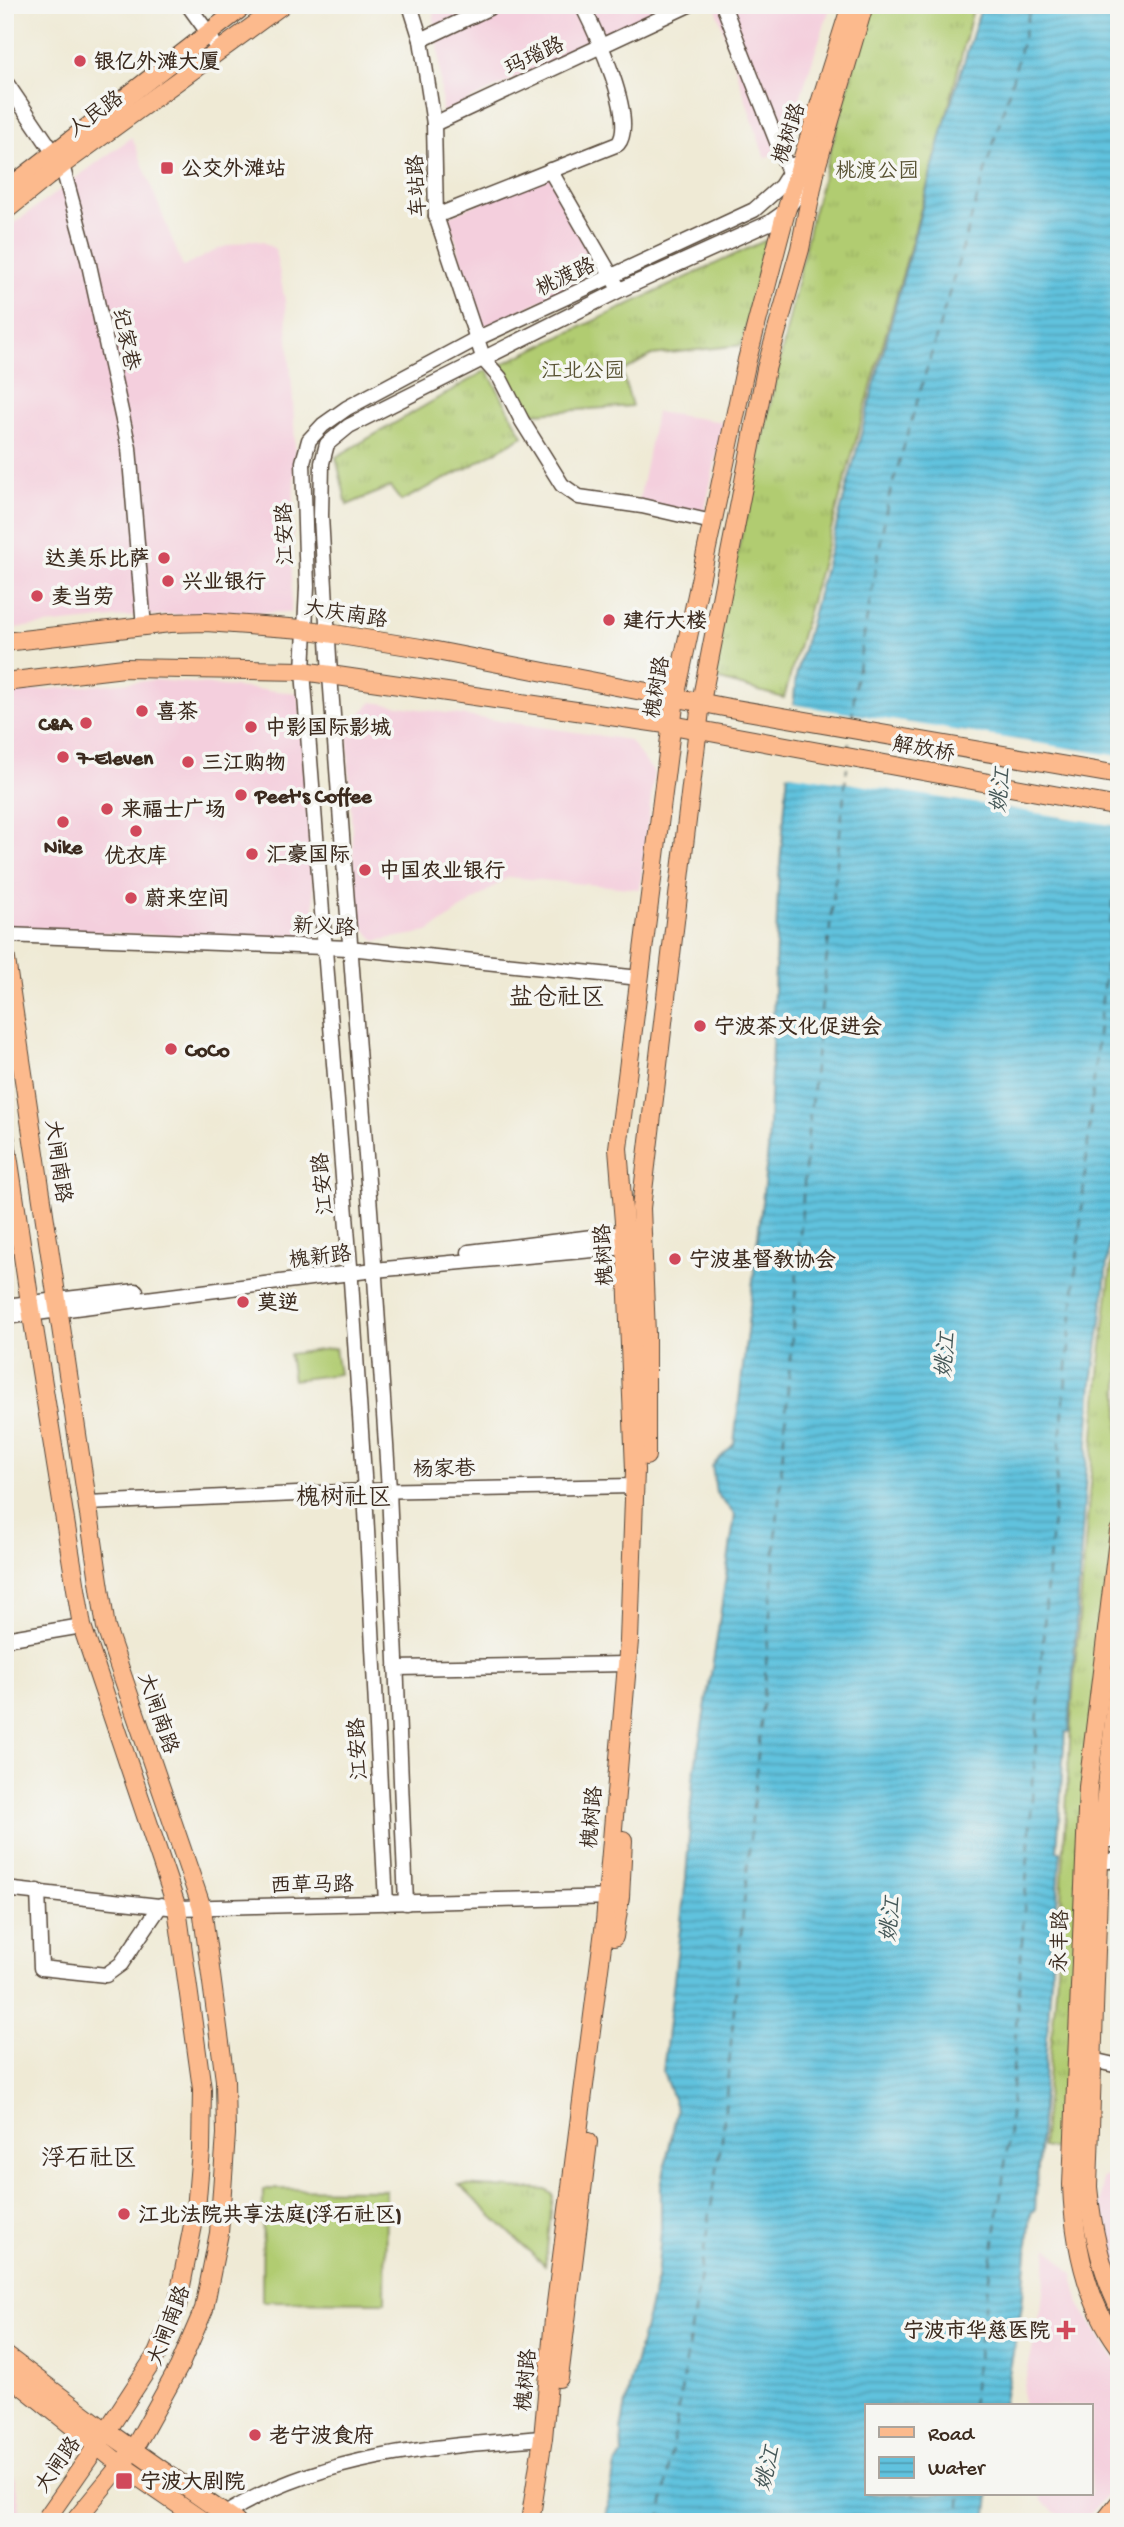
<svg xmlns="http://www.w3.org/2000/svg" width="1124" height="2527" viewBox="0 0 1124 2527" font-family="'Gochi Hand','LXGW WenKai TC',sans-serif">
	<defs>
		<pattern id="grass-tufts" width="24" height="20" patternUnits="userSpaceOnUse" patternTransform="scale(1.75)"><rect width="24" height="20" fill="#b1cc71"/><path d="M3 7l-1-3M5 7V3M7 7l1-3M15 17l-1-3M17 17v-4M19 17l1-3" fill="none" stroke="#99af61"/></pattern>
		<pattern id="water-rules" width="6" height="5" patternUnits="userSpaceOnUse" patternTransform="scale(1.75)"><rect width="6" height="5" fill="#60c2de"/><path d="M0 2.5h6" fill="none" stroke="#509eb3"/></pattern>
	</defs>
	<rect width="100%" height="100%" fill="#f6f6f2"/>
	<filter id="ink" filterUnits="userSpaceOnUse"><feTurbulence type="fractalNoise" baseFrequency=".0143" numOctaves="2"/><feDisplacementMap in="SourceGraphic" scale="14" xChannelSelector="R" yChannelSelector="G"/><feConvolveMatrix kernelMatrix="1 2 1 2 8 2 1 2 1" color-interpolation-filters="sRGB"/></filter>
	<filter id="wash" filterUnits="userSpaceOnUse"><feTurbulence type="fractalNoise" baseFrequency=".00686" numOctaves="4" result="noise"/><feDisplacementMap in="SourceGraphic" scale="28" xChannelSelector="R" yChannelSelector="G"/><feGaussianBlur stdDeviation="1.57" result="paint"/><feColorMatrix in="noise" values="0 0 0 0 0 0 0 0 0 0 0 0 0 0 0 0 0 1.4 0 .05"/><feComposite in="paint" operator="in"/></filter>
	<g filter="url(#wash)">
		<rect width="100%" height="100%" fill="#efead5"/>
		<g fill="#f4cfdd">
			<polygon points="432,5 672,5 442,113 439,52"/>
			<polygon points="715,5 831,5 784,146 765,159"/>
			<polygon points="132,137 183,267 220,248 250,240 263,242 275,249 285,301 293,399 295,447 291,612 133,616 5,629 5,230"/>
			<polygon points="548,173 604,270 480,330 449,216"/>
			<polygon points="656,412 724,422 704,514 639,501"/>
			<polygon points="156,680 299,693 317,941 7,929 5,908 5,693"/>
			<polygon points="372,702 629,740 654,773 640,889 508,877 428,932 375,941 356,918 347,726"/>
			<polygon points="1119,2173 1119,2276 1114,2271 1099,2226 1102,2178"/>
			<polygon points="1048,2247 1073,2274 1080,2306 1119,2365 1119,2479 1084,2522 1066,2522 1043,2502 1039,2494 1091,2494 1091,2406 1023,2406 1023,2391 1041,2310"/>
			<polygon points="5,2460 15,2480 22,2522 5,2522"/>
		</g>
		<g fill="url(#grass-tufts)" stroke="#767b48" stroke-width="2">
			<polygon points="871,5 974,5 945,122 784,698 710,677 811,220"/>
			<polygon points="766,240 742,345 652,355 622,372 632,406 521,414 502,364"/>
			<polygon points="487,370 523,436 467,468 401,501 390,487 347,505 336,457"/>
			<polygon points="1119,1196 1119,1513 1114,1552 1065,2151 1042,2147 1056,1990 1072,1705 1100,1363"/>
			<polygon points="459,2185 546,2190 553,2195 545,2266"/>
		</g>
		<g fill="#b1cc71" stroke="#767b48" stroke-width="2">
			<polygon points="335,1348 339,1374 293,1380 289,1354"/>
			<polygon points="263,2189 386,2190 385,2302 262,2301"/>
		</g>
		<polygon fill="url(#water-rules)" stroke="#4e767e" stroke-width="2" points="982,5 1119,5 1119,1098 1116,1120 1119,1121 1119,1145 1101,1322 1092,1382 1069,1732 1065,1732 1057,1851 1061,1851 1055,1929 1052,1929 1050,1951 1053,1951 1035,2210 1031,2213 1022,2305 1003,2406 867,2406 867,2494 989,2494 986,2522 604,2522 615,2466 622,2455 621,2430 629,2389 657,2279 661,2232 661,2186 677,2110 663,2072 686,1879 693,1779 715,1650 735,1515 716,1493 712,1466 734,1444 768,1150 778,889 796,676 945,122"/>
		<polygon fill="#efead5" points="790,704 1119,756 1119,826 784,773"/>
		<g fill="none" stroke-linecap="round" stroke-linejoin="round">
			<g stroke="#465858" stroke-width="2" stroke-dasharray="9 7" stroke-linecap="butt">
				<polyline points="852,719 855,685 888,500 1014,74 1031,5"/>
				<polyline points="848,751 850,735"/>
				<polyline points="971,2406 1008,2143 1047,1583 1098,1035 1119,846"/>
				<polyline points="660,2522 722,2139 765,1678 808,1133 847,767"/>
				<polyline points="958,2522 961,2494"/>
			</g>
		</g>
	</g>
	<g filter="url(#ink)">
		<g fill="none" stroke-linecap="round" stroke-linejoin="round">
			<g stroke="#564739" stroke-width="17">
				<g id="minor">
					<polyline points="188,5 209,34 218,51"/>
					<polyline points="410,5 421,40 434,124 436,216 484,360 500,378 522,421 562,485 579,497 642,506 712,522"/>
					<polyline points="723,5 790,175"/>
					<polyline points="421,40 495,5"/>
					<polyline points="5,81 62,165 88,260 129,448 144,627"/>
					<polyline points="434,124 689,5"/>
					<polyline points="550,170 616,284"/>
					<path d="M436,216l182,-72c20,-23 -23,-113 -36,-139"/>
					<polyline points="5,935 349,948 640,978"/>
					<polyline points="469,1252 633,1232"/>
					<polyline points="5,1306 136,1291"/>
					<polyline points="5,1317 374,1270 637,1246"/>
					<polyline points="87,1503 365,1491 634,1486"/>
					<polyline points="5,1639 82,1626"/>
					<polyline points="396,1668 627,1664"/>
					<polyline points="1101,1841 1119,1839"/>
					<polyline points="1099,1862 1119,1860"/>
					<polyline points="5,1889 177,1908 615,1897"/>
					<polyline points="38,1891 41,1968 106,1975 121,1964 161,1905"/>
					<polyline points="386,1903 365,1491 350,1266 303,671 307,587 303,462 309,440 323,425 347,408 476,339 754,210 781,186 795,164"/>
					<polyline points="406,1903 389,1490 374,1263 330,675 321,516 322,463 327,444 349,426 620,290 769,223 786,211 813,173"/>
					<polyline points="1092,2060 1119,2066"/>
					<path d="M224,2515c94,-60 211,-69 319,-77"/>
				</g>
			</g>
			<g stroke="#564739" stroke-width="20">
				<g id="major">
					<polyline points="5,191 245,5"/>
					<polyline points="5,211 62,165 282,5"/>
					<polyline points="5,642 170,623 206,622 303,629 421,648 724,707 1119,775"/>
					<polyline points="5,682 124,668 303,671 672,725 1119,807"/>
					<polyline points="5,953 106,1628 202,1908 225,2080 226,2134 219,2233 204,2309 179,2367 133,2450 74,2522"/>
					<polyline points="5,1135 30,1303 82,1626 177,1908 202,2089 201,2150 196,2210 177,2306 157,2354 97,2446 44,2522"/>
					<polyline points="646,1456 646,1334 641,1208 701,702 766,369 800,249 816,168 864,5"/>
					<path d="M1119,1531l-31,256 -16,398c2,55 13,115 47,161"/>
					<path d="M1119,1673l-20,189 -11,325c4,42 13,83 31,121"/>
					<polyline points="614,1937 620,1897 623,1840"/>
					<polyline points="5,2355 106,2431 236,2522"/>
					<polyline points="5,2372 121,2465 204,2522"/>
					<polyline points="559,2378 588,2142"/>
					<polyline points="530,2522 543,2438 554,2319 605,1922 629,1641 635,1470 626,1247 618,1148 675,698 747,360 786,211 851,5"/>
					<polyline points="1104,2522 1119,2503"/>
				</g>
			</g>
			<use href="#minor" stroke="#fff" stroke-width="14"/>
			<use href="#major" stroke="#fcba8d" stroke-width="18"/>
		</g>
	</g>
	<g fill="#d1495b" stroke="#f6f6f2" stroke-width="2.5">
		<circle cx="80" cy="61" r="7"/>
		<rect x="160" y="161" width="14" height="14" rx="3.5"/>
		<circle cx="164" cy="558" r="7"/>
		<circle cx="168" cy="581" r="7"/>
		<circle cx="37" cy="596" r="7"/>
		<circle cx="609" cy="620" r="7"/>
		<circle cx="142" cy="711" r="7"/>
		<circle cx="86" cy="723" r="7"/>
		<circle cx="251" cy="727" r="7"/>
		<circle cx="63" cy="757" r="7"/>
		<circle cx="188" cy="762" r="7"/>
		<circle cx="241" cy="795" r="7"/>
		<circle cx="107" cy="809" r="7"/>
		<circle cx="63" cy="822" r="7"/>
		<circle cx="136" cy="831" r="7"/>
		<circle cx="252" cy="854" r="7"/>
		<circle cx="365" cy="870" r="7"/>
		<circle cx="131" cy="898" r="7"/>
		<circle cx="700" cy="1026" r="7"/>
		<circle cx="171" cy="1049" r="7"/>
		<circle cx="675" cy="1259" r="7"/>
		<circle cx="243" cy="1302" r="7"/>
		<circle cx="124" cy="2214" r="7"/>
		<path d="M1062.5 2319.5h7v7h7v7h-7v7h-7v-7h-7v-7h7z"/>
		<circle cx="255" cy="2435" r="7"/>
		<rect x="115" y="2472" width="18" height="18" rx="3.5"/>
	</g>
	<g text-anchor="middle" stroke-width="7" stroke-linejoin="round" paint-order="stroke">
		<g font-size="21" fill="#3b2a1e" stroke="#f6f6f2">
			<text transform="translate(534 55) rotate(-25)" y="7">玛瑙路</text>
			<text transform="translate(95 113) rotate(-36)" y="7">人民路</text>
			<text transform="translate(788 133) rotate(-72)" y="7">槐树路</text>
			<text transform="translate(416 186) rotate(-93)" y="7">车站路</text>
			<text transform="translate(565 276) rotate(-25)" y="7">桃渡路</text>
			<text transform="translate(127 339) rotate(78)" y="7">纪家巷</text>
			<text transform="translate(284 534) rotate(-92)" y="7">江安路</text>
			<text transform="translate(346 613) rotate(9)" y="7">大庆南路</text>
			<text transform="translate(656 687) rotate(-80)" y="7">槐树路</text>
			<text transform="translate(924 748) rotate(10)" y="7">解放桥</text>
			<text transform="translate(324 926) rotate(3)" y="7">新义路</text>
			<text transform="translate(59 1161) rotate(82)" y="7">大闸南路</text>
			<text transform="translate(322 1184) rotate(-95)" y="7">江安路</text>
			<text transform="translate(603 1255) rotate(-93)" y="7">槐树路</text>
			<text transform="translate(320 1256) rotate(-7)" y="7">槐新路</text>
			<text transform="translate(444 1468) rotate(-1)" y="7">杨家巷</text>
			<text transform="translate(159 1713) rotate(71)" y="7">大闸南路</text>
			<text transform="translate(357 1749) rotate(-93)" y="7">江安路</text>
			<text transform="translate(591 1817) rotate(-85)" y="7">槐树路</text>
			<text transform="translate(312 1884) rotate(-1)" y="7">西草马路</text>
			<text transform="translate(1059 1941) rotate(-88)" y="7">永丰路</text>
			<text transform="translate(168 2325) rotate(-69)" y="7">大闸南路</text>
			<text transform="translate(525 2380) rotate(-85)" y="7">槐树路</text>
			<text transform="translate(57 2464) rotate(-55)" y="7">大闸路</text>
		</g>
		<g font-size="21" font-weight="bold" fill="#3b2a1e" stroke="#f6f6f2" text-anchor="start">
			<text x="94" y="68">银亿外滩大厦</text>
			<text x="181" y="175">公交外滩站</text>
			<text x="150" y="565" text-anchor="end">达美乐比萨</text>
			<text x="182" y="588">兴业银行</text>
			<text x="51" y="603">麦当劳</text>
			<text x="623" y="627">建行大楼</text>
			<text x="156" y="718">喜茶</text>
			<text x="72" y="730" text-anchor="end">C&amp;A</text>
			<text x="265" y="734">中影国际影城</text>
			<text x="77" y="764">7-Eleven</text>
			<text x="202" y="769">三江购物</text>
			<text x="255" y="802">Peet's Coffee</text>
			<text x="121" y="816">来福士广场</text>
			<text x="63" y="853" text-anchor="middle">Nike</text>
			<text x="266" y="861">汇豪国际</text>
			<text x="136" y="862" text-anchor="middle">优衣库</text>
			<text x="379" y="877">中国农业银行</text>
			<text x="145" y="905">蔚来空间</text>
			<text x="714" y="1033">宁波茶文化促进会</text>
			<text x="185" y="1056">CoCo</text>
			<text x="689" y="1266">宁波基督教协会</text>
			<text x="257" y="1309">莫逆</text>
			<text x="138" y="2221">江北法院共享法庭(浮石社区)</text>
			<text x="1050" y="2337" text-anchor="end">宁波市华慈医院</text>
			<text x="269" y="2442">老宁波食府</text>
			<text x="140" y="2488">宁波大剧院</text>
		</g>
		<g font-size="21" fill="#585233" stroke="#f6f6f2">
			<text x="877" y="177">桃渡公园</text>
			<text x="583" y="377">江北公园</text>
		</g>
		<g font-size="23" font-style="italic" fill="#465858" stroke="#f6f6f2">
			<text transform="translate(999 790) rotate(-84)" y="8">姚江</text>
			<text transform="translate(944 1355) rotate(-84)" y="8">姚江</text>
			<text transform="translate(889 1919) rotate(-84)" y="8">姚江</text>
			<text transform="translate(766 2468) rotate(-76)" y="8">姚江</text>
		</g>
		<g font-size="24" fill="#3b2a1e" stroke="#f6f6f2">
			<text x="557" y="1004">盐仓社区</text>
			<text x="344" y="1504">槐树社区</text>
			<text x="89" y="2165">浮石社区</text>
		</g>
	</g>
	<rect width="1124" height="2527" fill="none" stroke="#f6f6f2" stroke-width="28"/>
	<rect x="865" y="2404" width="228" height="91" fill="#f6f6f2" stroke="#aba49d" stroke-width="2"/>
	<rect x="879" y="2427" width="35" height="10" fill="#fcba8d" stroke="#aba49d" stroke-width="2"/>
	<text x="928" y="2440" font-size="21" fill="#3b2a1e">Road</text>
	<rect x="879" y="2457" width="35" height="21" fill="url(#water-rules)" stroke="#aba49d" stroke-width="2"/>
	<text x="928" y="2474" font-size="21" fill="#3b2a1e">Water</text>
</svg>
